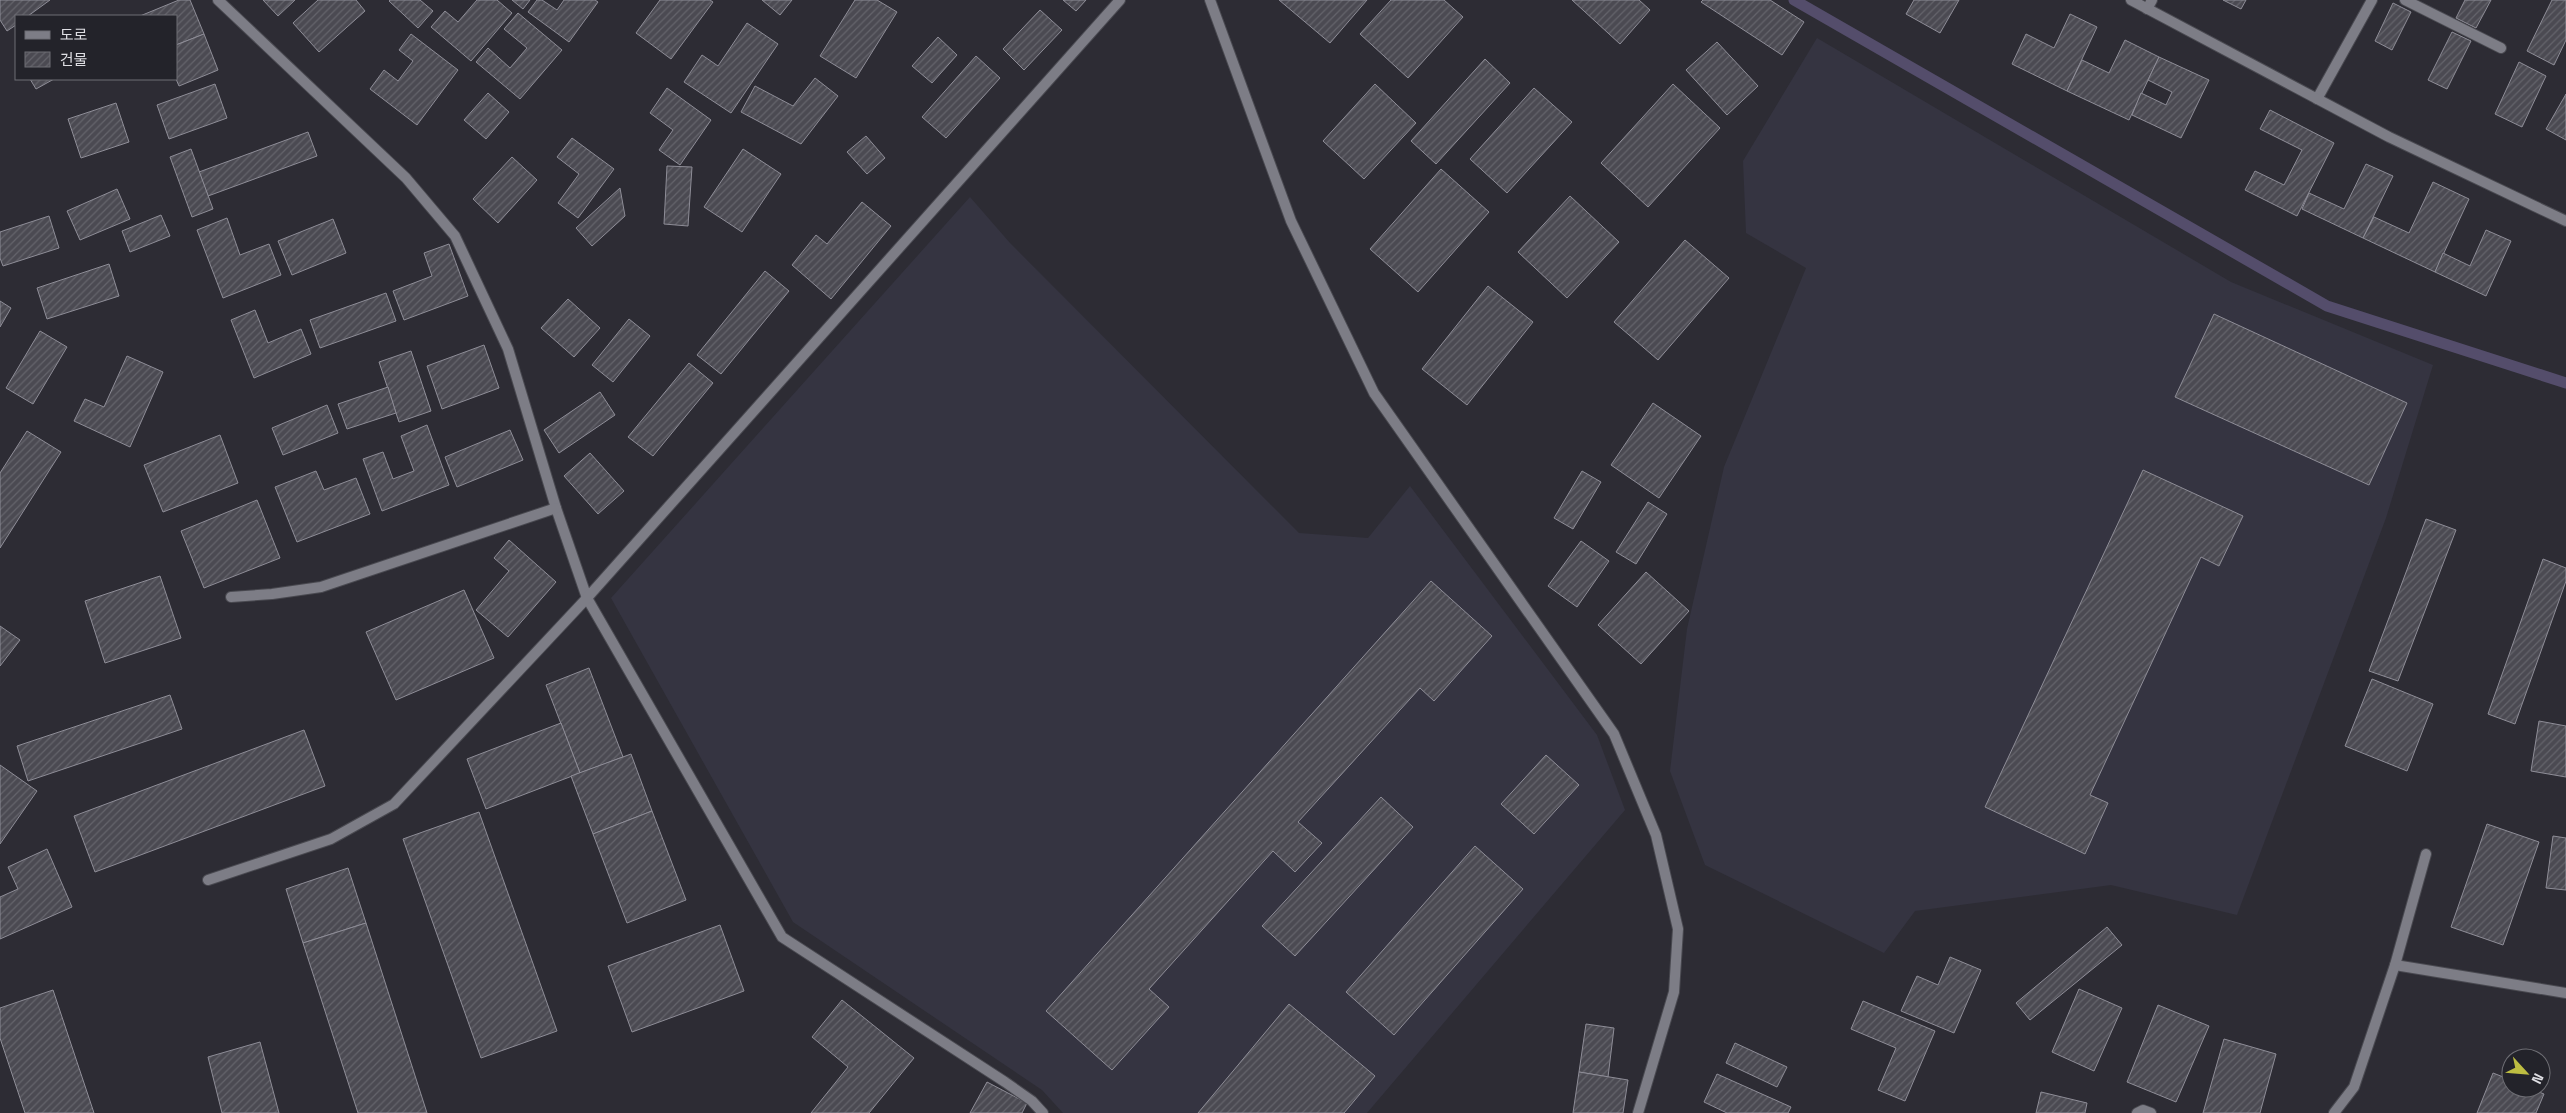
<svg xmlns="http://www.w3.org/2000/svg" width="2566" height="1113" viewBox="0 0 2566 1113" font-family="'Space Grotesk','Noto Sans KR',sans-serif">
	<defs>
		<pattern id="building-hatch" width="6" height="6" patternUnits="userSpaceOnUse" patternTransform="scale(1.25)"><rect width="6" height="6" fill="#4b4a52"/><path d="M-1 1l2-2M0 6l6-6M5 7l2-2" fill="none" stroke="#64646b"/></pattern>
	</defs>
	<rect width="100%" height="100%" fill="#2d2c34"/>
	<g fill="#353441">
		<polygon points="1817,38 2231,282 2433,365 2386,518 2237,915 2111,885 1915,911 1884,953 1705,865 1670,771 1687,629 1724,467 1806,268 1746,233 1743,161"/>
		<polygon points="970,197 1010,243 1299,533 1368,538 1410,486 1597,735 1625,810 1367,1113 1063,1113 1042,1090 793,922 611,598"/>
	</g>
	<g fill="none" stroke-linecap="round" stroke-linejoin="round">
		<polyline stroke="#544d6b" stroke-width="11" points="1794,0 2327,306 2566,383"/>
	</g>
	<g fill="url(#building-hatch)" stroke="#8e8d97">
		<polygon points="0,0 50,0 28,16 16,16 16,25 7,31 0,20"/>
		<polygon points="179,0 190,0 204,34 176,45 176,16 140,16"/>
		<polygon points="263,0 295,0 278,16"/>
		<polygon points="318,0 356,0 365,11 319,52 293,23"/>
		<polygon points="390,0 420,0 433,11 418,28 389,1"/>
		<polygon points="477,0 497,0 512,13 471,61 431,27 445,11 458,22"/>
		<polygon points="512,0 530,0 523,9"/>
		<polygon points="537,0 542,0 557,10 564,0 595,0 598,2 569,42 528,12"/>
		<polygon points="660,0 710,0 713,2 671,59 636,33"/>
		<polygon points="762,0 792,0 780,15"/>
		<polygon points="855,0 877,0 897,12 856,78 820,56"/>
		<polygon points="1063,0 1086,0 1076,11"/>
		<polygon points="1279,0 1367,0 1330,43"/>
		<polygon points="1391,0 1444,0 1463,17 1408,78 1360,34"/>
		<polygon points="1572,0 1639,0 1650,10 1620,44"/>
		<polygon points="1703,0 1770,0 1804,22 1782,55 1701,2"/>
		<polygon points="1914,0 1959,0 1940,33 1906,14"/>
		<polygon points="2223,0 2246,0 2241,9"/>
		<polygon points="2465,0 2491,0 2476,28 2456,18"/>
		<polygon points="2552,0 2566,0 2566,40 2554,65 2527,51"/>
		<polygon points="2393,3 2411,12 2392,50 2375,41"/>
		<polygon points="1040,10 1062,30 1024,70 1003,49"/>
		<polygon points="518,13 562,50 520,99 476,62 488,48 510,68 527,48 504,29"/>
		<polygon points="2070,14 2097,27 2067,91 2012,64 2026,34 2054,48"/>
		<polygon points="747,23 778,44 731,113 684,82 702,55 718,66"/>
		<polygon points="2452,32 2471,41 2447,89 2428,80"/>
		<polygon points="204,34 218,70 179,86 176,79 176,45"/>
		<polygon points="411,34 458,70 417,125 370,89 384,70 398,81 413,61 399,50"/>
		<polygon points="938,37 957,55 932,83 912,66"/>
		<polygon points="2125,40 2159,57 2129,120 2067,91 2082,60 2109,73"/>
		<polygon points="1717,42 1758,86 1727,115 1686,70"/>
		<polygon points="976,56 1000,78 946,138 922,117"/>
		<polygon points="2159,57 2209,80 2181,138 2132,115 2141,93 2166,105 2172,92 2148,80"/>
		<polygon points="1485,59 1510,83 1436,164 1411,141"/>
		<polygon points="2519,62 2546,76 2522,127 2495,114"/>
		<polygon points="815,78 838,96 801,144 741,112 755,86 793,106"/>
		<polygon points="30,79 54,79 36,89"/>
		<polygon points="215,84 227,118 169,139 157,105"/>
		<polygon points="1375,84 1416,123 1364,179 1323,141"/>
		<polygon points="1673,84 1720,128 1648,207 1601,163"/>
		<polygon points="667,88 711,120 680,165 659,150 673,130 650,113"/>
		<polygon points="1534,88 1572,122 1507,193 1470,159"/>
		<polygon points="488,93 509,112 486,139 464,120"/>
		<polygon points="2566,94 2566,140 2546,129"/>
		<polygon points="116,103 129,142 81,158 68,119"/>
		<polygon points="2270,110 2334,143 2297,216 2245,190 2255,171 2284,185 2302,150 2260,129"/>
		<polygon points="308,132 317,156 208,196 199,172"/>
		<polygon points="866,136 885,158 867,174 847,152"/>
		<polygon points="572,138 614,169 578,218 558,203 579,174 557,157"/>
		<polygon points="191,149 213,209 192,217 170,157"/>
		<polygon points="743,149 781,174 742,232 704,207"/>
		<polygon points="512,157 537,180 498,223 473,199"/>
		<polygon points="2366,164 2393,176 2363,238 2302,209 2309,193 2344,209"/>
		<polygon points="667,166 692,167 688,226 664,224"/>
		<polygon points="1441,169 1489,212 1418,292 1370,249"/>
		<polygon points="2433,182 2469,199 2435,272 2363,238 2374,217 2409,233"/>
		<polygon points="620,188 625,216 592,246 576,228"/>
		<polygon points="117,189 130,219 80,240 67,211"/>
		<polygon points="1570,196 1619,242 1567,298 1518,252"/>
		<polygon points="862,202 891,226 831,299 792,265 816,235 827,244"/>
		<polygon points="161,215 170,236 130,252 122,231"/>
		<polygon points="49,216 59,248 3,266 0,258 0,232"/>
		<polygon points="227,218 240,255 269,244 281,275 223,298 197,230"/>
		<polygon points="333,219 346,253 292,275 278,241"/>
		<polygon points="2486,230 2511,241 2486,296 2435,272 2443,253 2470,266"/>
		<polygon points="1685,240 1729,278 1658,360 1614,322"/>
		<polygon points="449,244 468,296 404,320 393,291 432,276 424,253"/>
		<polygon points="109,264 119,296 47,319 37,288"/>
		<polygon points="765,271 789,291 721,374 697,355"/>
		<polygon points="1488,286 1533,322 1467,405 1422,369"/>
		<polygon points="386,293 396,321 320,348 310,320"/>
		<polygon points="568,299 600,328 574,357 541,328"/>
		<polygon points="0,301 11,308 0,327"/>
		<polygon points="255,310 268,343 301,329 311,354 254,378 231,320"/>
		<polygon points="2214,314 2407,403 2369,485 2175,397"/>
		<polygon points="629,319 650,336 613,382 592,365"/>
		<polygon points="40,331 67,347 33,404 6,388"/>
		<polygon points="484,345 499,388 442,409 427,366"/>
		<polygon points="411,351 431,411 399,422 379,362"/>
		<polygon points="127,356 163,372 130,447 74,421 85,399 104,407"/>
		<polygon points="689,363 713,383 653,456 628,437"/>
		<polygon points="388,387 396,413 347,429 338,404"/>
		<polygon points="600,392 615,415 559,453 544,430"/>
		<polygon points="1653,403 1701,436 1659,498 1611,465"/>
		<polygon points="327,405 338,433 283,455 272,428"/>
		<polygon points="427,425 449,485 382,511 363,459 383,452 393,479 414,471 401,436"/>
		<polygon points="510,430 523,460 457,487 445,457"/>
		<polygon points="27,431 61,452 0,548 0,473"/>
		<polygon points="220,435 238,483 163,512 144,465"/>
		<polygon points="590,453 624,491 598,514 564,476"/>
		<polygon points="2143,470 2243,516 2219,566 2201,557 2090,795 2108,803 2085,854 1985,807"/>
		<polygon points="316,471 324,490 356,478 370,514 297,542 275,487"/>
		<polygon points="1582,471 1601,482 1573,529 1554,518"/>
		<polygon points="257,500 280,558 204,588 181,531"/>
		<polygon points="1648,502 1667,514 1636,564 1616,552"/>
		<polygon points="2426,519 2456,530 2398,681 2369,671"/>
		<polygon points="509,540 556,582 508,637 476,610 509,571 494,558"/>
		<polygon points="1581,541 1609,561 1577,607 1548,586"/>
		<polygon points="2543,559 2566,568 2566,581 2515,724 2488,714"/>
		<polygon points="1646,572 1689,611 1641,664 1598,625"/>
		<polygon points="160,576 181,638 105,663 85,601"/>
		<polygon points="1431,581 1492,636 1434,701 1420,688 1298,822 1322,843 1295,872 1273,851 1149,989 1169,1007 1112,1070 1046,1011"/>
		<polygon points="464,590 494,658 396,700 366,632"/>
		<polygon points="0,626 20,640 0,666"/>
		<polygon points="589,668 623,757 580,773 546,685"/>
		<polygon points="2372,679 2433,704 2407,771 2345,746"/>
		<polygon points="170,695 182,729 28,781 17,746"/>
		<polygon points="2539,721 2566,726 2566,777 2531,771"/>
		<polygon points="561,723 580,773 486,809 467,759"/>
		<polygon points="304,730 325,786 95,872 74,816"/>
		<polygon points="631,754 652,811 593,834 571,776"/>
		<polygon points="1546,755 1579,785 1534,834 1501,804"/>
		<polygon points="0,765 37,791 0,844"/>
		<polygon points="1381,797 1413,827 1295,956 1262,926"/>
		<polygon points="652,811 686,900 627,923 593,834"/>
		<polygon points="479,812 557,1031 481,1058 403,839"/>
		<polygon points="2487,824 2539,842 2503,945 2451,927"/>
		<polygon points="2553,836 2566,838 2566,890 2546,888"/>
		<polygon points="1475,846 1523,889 1394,1035 1346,992"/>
		<polygon points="47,849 72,907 0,939 0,897 18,889 8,867"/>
		<polygon points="348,868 366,923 303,943 286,889"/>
		<polygon points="366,923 427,1113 358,1113 303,943"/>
		<polygon points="720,925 744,991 632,1032 608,966"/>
		<polygon points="2107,927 2122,945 2030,1020 2016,1003"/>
		<polygon points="1950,957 1981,970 1954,1033 1901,1011 1917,976 1938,985"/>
		<polygon points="2079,989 2122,1008 2094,1071 2052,1052"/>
		<polygon points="53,990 94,1113 25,1113 0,1038 0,1008"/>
		<polygon points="842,1000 914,1058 869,1113 811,1113 848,1067 812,1037"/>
		<polygon points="1863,1001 1935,1031 1905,1101 1878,1090 1896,1048 1851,1029"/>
		<polygon points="1289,1004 1375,1076 1344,1113 1198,1113"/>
		<polygon points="2158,1005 2209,1026 2176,1102 2127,1082"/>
		<polygon points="1586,1024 1614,1028 1608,1077 1579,1072"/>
		<polygon points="2224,1039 2276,1054 2260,1113 2203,1113"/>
		<polygon points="260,1042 279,1113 222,1113 208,1057"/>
		<polygon points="1735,1043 1787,1067 1777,1087 1726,1063"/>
		<polygon points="1579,1072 1628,1080 1623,1113 1573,1113"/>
		<polygon points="2493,1073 2511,1080 2511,1088 2529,1088 2544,1094 2536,1113 2477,1113"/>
		<polygon points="1717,1074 1791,1107 1788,1113 1727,1113 1704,1102"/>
		<polygon points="987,1082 1027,1103 1022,1113 970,1113"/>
		<polygon points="2041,1092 2087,1103 2085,1113 2036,1113"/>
	</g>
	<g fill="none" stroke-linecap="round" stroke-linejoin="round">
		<g stroke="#494950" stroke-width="12">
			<g id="minor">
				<polyline points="218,0 406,178 455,236 508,349 556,508 587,598 782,937 1005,1082 1032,1101 1043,1113"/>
				<polyline points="1210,0 1291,221 1374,393 1614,734 1656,835 1678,929 1674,992 1638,1113"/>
				<polyline points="2405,0 2501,48"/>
				<polyline points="2147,9 2152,0"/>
				<polyline points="2317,99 2372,0"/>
				<polyline points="231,597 272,594 321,587 556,508"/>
				<polyline points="208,880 331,839 394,804 587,598 1120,0"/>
				<polyline points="2395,965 2566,993"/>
				<polyline points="2137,1113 2143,1110 2151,1113"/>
				<polyline points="2334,1113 2354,1087 2395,965 2426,854"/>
			</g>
		</g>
		<g stroke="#494950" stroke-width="12">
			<polyline id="tertiary" points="2131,0 2389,137 2566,221"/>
		</g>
		<use href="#minor" stroke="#7d7d86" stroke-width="10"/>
		<use href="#tertiary" stroke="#7d7d86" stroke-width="10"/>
	</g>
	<rect x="15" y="15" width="162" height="65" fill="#23232a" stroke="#6e6e74"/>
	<rect x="25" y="31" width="25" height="8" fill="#7d7d86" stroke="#6e6e74"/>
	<text x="60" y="40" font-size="15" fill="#dedee3">도로</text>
	<rect x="25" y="52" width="25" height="15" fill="url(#building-hatch)" stroke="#6e6e74"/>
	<text x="60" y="65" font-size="15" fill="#dedee3">건물</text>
	<g transform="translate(2526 1073) rotate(116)"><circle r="24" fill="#23232a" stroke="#6e6e74"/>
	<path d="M0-4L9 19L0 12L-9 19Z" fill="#bebe42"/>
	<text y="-8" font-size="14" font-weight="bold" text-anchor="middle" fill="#dedee3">N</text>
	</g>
</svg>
